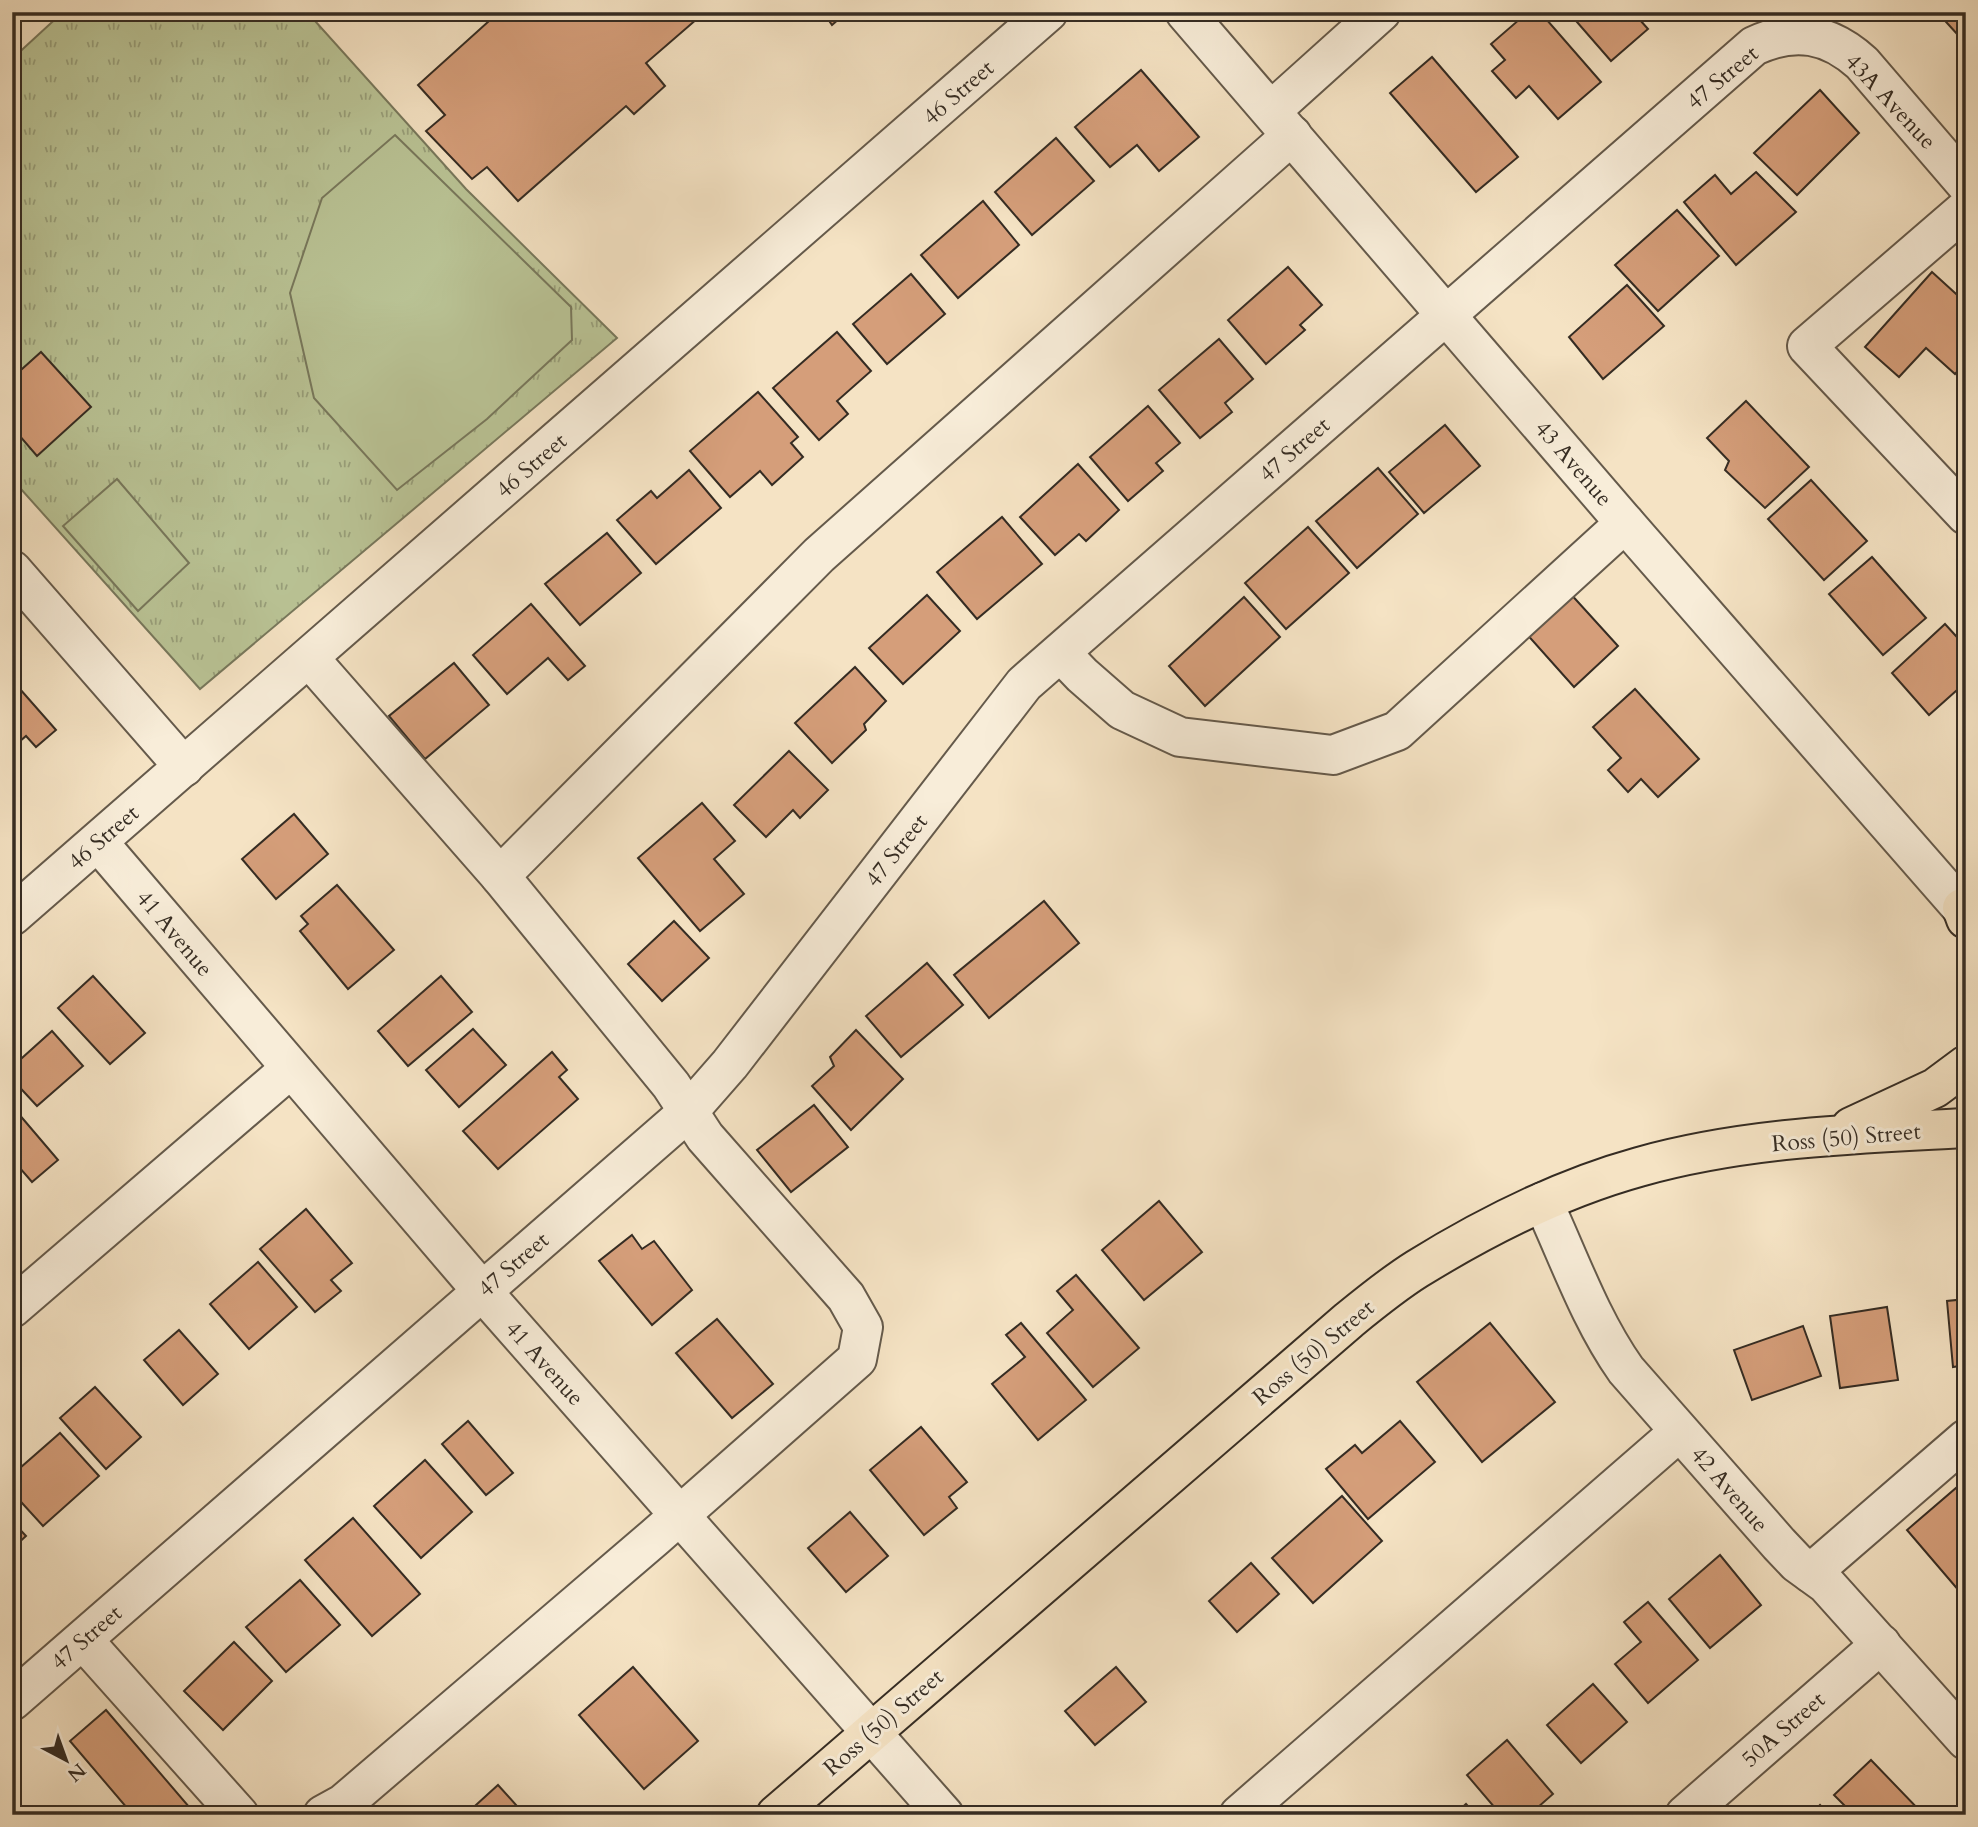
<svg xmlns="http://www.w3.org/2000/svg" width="1978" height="1827" viewBox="0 0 1978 1827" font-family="Cardo,serif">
	<defs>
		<pattern id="grass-tufts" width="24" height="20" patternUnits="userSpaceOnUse" patternTransform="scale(1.75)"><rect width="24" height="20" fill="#bac496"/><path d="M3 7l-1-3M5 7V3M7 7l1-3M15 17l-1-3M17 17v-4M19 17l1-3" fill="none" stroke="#989f7a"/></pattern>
	</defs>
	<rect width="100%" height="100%" fill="#f5e3c4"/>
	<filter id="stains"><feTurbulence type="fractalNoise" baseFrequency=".00286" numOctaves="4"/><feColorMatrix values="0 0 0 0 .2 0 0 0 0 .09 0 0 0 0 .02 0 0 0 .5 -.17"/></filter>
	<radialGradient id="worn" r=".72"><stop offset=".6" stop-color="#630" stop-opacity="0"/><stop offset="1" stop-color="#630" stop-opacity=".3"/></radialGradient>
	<polygon fill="url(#grass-tufts)" stroke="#78785c" stroke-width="2" points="63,12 307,12 466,189 617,338 200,689 12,479 12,59"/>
	<g fill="#bac496" stroke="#78785c" stroke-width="2">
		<polygon points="395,135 571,307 572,340 487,419 397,490 314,398 290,293 322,198"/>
		<polygon points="117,479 189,563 138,611 63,526"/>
	</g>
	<g fill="#d59e7a" stroke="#352c23" stroke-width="2">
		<polygon points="499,12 705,12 646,63 665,86 634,114 626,106 518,201 487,167 472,179 426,131 445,115 418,85"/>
		<polygon points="823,12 847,12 832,25"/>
		<polygon points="1528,12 1540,12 1601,82 1558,119 1529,86 1516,98 1492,71 1505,60 1491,44"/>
		<polygon points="1572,12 1649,12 1640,20 1648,29 1611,61 1570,14"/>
		<polygon points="1937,12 1966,12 1966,28 1958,35"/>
		<polygon points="1432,57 1518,157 1476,192 1390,93"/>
		<polygon points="1141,70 1199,137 1159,171 1137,145 1110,167 1075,127"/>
		<polygon points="1820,90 1859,133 1797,195 1754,153"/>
		<polygon points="1056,138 1094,181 1032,235 995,192"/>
		<polygon points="1756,172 1796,212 1736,265 1684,202 1715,175 1731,194"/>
		<polygon points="983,201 1019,245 958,298 921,255"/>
		<polygon points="1677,210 1719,256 1658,311 1615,265"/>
		<polygon points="1288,267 1322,305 1300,325 1305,330 1266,364 1228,320"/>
		<polygon points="1932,272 1966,303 1966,362 1955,374 1926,348 1899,377 1865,347"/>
		<polygon points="911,274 945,314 887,364 853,324"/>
		<polygon points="1627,285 1664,326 1603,379 1569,337"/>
		<polygon points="837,332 871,371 837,401 848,414 819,440 773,388"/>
		<polygon points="1219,339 1253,379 1225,403 1232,412 1200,438 1159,390"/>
		<polygon points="41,352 91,407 37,456 12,427 12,378"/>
		<polygon points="758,392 798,437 791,443 803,457 772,485 760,471 730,497 690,451"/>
		<polygon points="1746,401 1809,467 1765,508 1725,470 1729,461 1707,438"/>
		<polygon points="1148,406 1180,443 1156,463 1163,471 1128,501 1090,457"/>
		<polygon points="1445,425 1480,466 1424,513 1389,472"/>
		<polygon points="1078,464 1119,510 1086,541 1079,534 1055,555 1020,517"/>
		<polygon points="1378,468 1418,514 1357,568 1316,521"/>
		<polygon points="689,470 721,508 656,564 617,520 651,491 657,498"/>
		<polygon points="1811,480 1867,541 1824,580 1768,519"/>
		<polygon points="1002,517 1042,564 977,619 937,572"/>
		<polygon points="1308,527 1349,573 1286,629 1245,583"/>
		<polygon points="607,533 641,573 580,625 545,584"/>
		<polygon points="1872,557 1926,618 1883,655 1829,594"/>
		<polygon points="1568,591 1618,646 1574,687 1524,631"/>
		<polygon points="927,595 960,631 903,684 869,648"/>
		<polygon points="1244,597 1280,637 1205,706 1169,666"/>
		<polygon points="531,604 585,666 568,680 548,658 507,694 473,655"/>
		<polygon points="1945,624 1966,647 1966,682 1929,715 1892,673"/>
		<polygon points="454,663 489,705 425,759 389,716"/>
		<polygon points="855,667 886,701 864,724 866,730 832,763 795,723"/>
		<polygon points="12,680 56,730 36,747 26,736 12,748"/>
		<polygon points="1635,689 1699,759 1658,797 1641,779 1628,792 1608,770 1621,758 1593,727"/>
		<polygon points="789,751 828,790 800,818 793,810 766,837 734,805"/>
		<polygon points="702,803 735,841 714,859 744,894 700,931 638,858"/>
		<polygon points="294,814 328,854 276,899 242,859"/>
		<polygon points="337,885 394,950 348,989 300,931 308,924 301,916"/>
		<polygon points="1044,901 1079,943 989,1018 954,975"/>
		<polygon points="674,921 709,958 662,1001 628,964"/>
		<polygon points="927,963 963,1005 901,1057 866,1016"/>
		<polygon points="93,976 145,1033 110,1064 58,1008"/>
		<polygon points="441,976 472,1012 408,1066 378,1031"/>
		<polygon points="473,1029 506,1065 459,1107 426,1070"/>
		<polygon points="856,1030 903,1079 851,1130 812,1086 834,1066 830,1057"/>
		<polygon points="52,1031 83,1066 37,1106 12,1079 12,1067"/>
		<polygon points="552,1052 567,1070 559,1077 578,1099 498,1169 463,1131"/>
		<polygon points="814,1105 848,1147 791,1192 757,1150"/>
		<polygon points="12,1106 58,1160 32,1182 12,1159"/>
		<polygon points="1159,1201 1202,1252 1144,1300 1102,1250"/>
		<polygon points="306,1209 352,1263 331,1280 341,1291 315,1312 260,1249"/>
		<polygon points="632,1235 642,1249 654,1241 692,1290 652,1325 599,1261"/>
		<polygon points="258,1262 297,1307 249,1349 210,1304"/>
		<polygon points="1963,1274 1966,1274 1966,1365 1953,1367 1947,1301 1966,1299"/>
		<polygon points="1076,1275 1139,1348 1093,1387 1047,1333 1073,1310 1057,1291"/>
		<polygon points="1887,1307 1898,1380 1840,1388 1830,1316"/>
		<polygon points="717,1319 773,1384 732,1418 676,1353"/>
		<polygon points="1021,1323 1086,1400 1038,1440 992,1384 1025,1357 1006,1335"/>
		<polygon points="1490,1323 1555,1402 1482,1462 1417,1382"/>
		<polygon points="1803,1326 1821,1376 1752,1400 1734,1350"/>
		<polygon points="179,1330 218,1374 183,1405 144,1360"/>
		<polygon points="95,1387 141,1437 106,1469 60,1418"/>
		<polygon points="468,1421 513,1473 486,1495 442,1444"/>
		<polygon points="1400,1421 1435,1462 1368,1519 1326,1469 1355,1445 1362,1453"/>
		<polygon points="921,1427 967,1482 949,1497 957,1508 924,1535 870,1470"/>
		<polygon points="60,1433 99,1476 43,1526 12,1492 12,1475"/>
		<polygon points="425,1460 472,1512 421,1558 374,1506"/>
		<polygon points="1956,1488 1966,1499 1966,1599 1907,1530"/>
		<polygon points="1342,1496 1382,1541 1313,1603 1272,1558"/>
		<polygon points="850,1512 888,1556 846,1592 808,1548"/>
		<polygon points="353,1518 420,1594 372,1636 305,1560"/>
		<polygon points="12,1521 26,1536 12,1549"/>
		<polygon points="1720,1555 1761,1605 1710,1648 1669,1599"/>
		<polygon points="1251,1563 1279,1594 1237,1632 1209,1601"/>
		<polygon points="300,1580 340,1625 286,1672 246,1627"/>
		<polygon points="1648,1602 1698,1660 1648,1703 1615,1664 1641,1642 1624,1622"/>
		<polygon points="234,1642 272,1681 223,1730 184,1691"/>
		<polygon points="633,1667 698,1741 644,1789 579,1715"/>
		<polygon points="1116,1667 1146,1702 1095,1745 1065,1711"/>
		<polygon points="1593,1684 1627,1722 1581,1763 1547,1725"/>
		<polygon points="106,1710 196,1815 133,1815 70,1741"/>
		<polygon points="1507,1740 1553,1794 1529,1815 1501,1815 1467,1775"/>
		<polygon points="1871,1760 1924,1815 1854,1815 1834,1795"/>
		<polygon points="498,1785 525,1815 465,1815"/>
		<polygon points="1466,1804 1476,1815 1454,1815"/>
		<polygon points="1820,1805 1829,1815 1810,1815"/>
	</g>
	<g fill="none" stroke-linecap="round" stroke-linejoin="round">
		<g stroke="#655a4b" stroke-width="42">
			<g id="minor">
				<polyline points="1185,12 1625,523 1966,913"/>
				<polyline points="1271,111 1381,12"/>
				<polyline points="1966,209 1807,346 1966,515"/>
				<polyline points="12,570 184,767"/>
				<polyline points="1061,653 1082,675 1122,710 1180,737 1333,755 1397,731 1625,523"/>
				<polyline points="309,658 500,876 671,1085 705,1137 846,1297 863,1327 857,1359 655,1537 343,1804 323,1815"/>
				<polyline points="98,842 482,1291 944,1815"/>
				<polyline points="500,876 819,555 1292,135"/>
				<polyline points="12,916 1048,12"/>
				<path d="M1543,1202c26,56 47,117 83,168l153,174 18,19 29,21 140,156"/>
				<polyline points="12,1308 290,1069"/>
				<polyline points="1811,1573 1966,1439"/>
				<polyline points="83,1640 239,1815"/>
				<path d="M12,1701l676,-589 42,-48 294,-380 730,-638c41,-19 75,-13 108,17l104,121"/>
				<polyline points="1239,1815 1679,1432"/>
				<polyline points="1685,1815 1881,1644"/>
			</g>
		</g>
		<g stroke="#352c23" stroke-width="42">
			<g id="major">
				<polyline points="1962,908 1966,919"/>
				<polyline points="1851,1127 1935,1088 1966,1065"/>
				<path d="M776,1815l573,-495c22,-18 44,-36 68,-51 68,-42 146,-81 222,-102 106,-30 218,-33 327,-39"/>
			</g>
		</g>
		<use href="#minor" stroke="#f8edd9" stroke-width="38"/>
		<use href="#major" stroke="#f5e3c4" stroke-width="38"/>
	</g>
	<g text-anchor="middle" stroke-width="6" stroke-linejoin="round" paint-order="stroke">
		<g font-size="23" fill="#352c23" stroke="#f8edd9">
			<text transform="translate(1722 77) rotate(-40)" y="8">47 Street</text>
			<text transform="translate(958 92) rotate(-41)" y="8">46 Street</text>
			<text transform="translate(1891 101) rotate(47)" y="8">43A Avenue</text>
			<text transform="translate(1294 449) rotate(-41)" y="8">47 Street</text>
			<text transform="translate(1574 463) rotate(49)" y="8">43 Avenue</text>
			<text transform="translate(531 465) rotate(-41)" y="8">46 Street</text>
			<text transform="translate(103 837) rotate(-41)" y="8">46 Street</text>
			<text transform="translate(896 850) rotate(-52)" y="8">47 Street</text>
			<text transform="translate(175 933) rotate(50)" y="8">41 Avenue</text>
			<text transform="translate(1846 1137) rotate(-5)" y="8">Ross (50) Street</text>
			<text transform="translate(513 1264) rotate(-41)" y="8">47 Street</text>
			<text transform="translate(1313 1352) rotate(-40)" y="8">Ross (50) Street</text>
			<text transform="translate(545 1363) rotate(48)" y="8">41 Avenue</text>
			<text transform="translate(1730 1489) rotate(49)" y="8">42 Avenue</text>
			<text transform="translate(86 1637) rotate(-41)" y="8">47 Street</text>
			<text transform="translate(883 1722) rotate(-41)" y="8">Ross (50) Street</text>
			<text transform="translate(1783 1729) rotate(-41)" y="8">50A Street</text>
		</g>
	</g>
	<rect width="1978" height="1827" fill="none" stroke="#f5e3c4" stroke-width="42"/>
	<rect x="14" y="14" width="1950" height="1799" fill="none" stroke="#352c23" stroke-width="3.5"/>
	<rect x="21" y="21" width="1936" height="1785" fill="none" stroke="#352c23" stroke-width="2"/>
	<g transform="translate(66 1760) rotate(139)" stroke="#f8edd9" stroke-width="5" paint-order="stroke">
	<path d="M0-5L12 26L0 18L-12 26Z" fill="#352c23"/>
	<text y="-10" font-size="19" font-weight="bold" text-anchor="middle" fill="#352c23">N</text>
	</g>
	<rect width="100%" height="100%" filter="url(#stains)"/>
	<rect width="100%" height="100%" fill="url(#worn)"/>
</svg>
